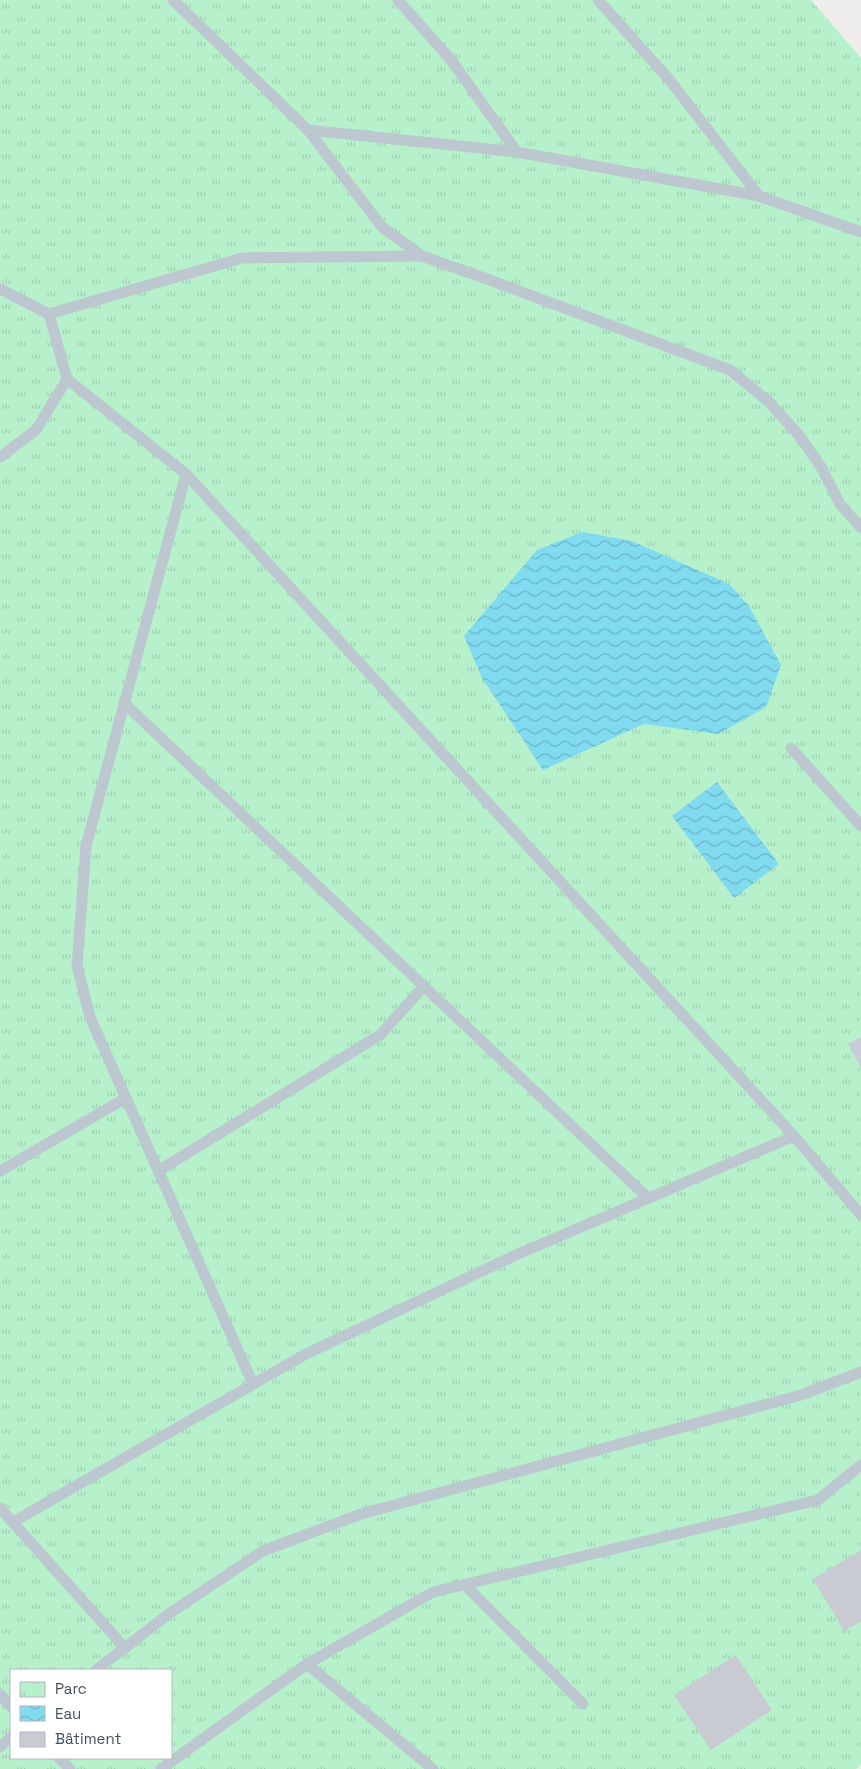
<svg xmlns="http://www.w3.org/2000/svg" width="861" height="1769" viewBox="0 0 861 1769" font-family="'Space Grotesk',sans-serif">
	<defs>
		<pattern id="park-tufts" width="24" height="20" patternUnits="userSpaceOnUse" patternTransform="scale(1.25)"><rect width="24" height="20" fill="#b7f1cc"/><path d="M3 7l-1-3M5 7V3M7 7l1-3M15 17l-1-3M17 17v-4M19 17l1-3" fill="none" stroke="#9fd0b1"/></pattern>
		<pattern id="water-waves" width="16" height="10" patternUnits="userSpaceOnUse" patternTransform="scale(1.25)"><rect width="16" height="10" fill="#81dbf0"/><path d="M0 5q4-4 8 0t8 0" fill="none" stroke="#6bb4c5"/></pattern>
	</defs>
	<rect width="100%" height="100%" fill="#efecec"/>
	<path fill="url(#park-tufts)" fill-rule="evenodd" d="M0,0h811l50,58v1707l-5,4h-856zM11,1670h160v88h-160z"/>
	<g fill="url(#water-waves)">
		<polygon points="582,532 632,541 729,584 749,606 781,665 766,707 718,734 644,724 543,770 482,678 464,636 537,550"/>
		<polygon points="717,782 779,864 734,898 672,816"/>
	</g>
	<g fill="#c9cbd2">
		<polygon points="861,1037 861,1068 848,1044"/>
		<polygon points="861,1550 861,1621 844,1631 813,1579"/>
		<polygon points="736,1655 772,1710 711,1750 674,1695"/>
	</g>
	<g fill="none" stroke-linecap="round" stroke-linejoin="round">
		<g stroke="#bcc7d0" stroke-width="11">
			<polyline points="173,0 308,130 382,227 422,256 487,279 730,370 769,402 798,434 821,467 840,504 861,528"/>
			<polyline points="598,0 668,78 759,196"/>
			<polyline points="308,130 517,152 451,60 398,0"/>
			<polyline points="517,152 759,196 861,232"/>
			<polyline points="0,289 49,314 242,258 422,256"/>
			<polyline points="67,379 186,474 794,1136"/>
			<polyline points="0,457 36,430 67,379 49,314"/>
			<polyline points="186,474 86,846 77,966 90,1017 253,1384"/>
			<polyline points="124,703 648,1198"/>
			<polyline points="791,748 861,826"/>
			<polyline points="0,1171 126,1098"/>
			<polyline points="158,1171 380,1035 424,986"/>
			<polyline points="0,1508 125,1648"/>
			<polyline points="13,1522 304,1355 516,1255 794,1136 861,1215"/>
			<polyline points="465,1585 583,1704"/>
			<polyline points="307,1664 433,1769"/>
			<polyline points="96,1670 170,1613 263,1551 361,1514 801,1395 861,1372"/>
			<polyline points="0,1694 11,1707"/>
			<polyline points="0,1747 11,1737"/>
			<polyline points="59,1758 70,1769"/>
			<polyline points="161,1769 307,1664 433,1592 818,1500 861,1465"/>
		</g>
	</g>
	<rect x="10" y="1669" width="162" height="90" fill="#ffffff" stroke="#b4b9bd"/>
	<rect x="20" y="1682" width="25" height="15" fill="url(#park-tufts)" stroke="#b4b9bd"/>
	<text x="55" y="1694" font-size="15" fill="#44505b">Parc</text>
	<rect x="20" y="1706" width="25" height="15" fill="url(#water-waves)" stroke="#b4b9bd"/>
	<text x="55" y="1719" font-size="15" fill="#44505b">Eau</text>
	<rect x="20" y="1732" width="25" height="15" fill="#c9cbd2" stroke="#b4b9bd"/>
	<text x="55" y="1744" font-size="15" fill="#44505b">Bâtiment</text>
</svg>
